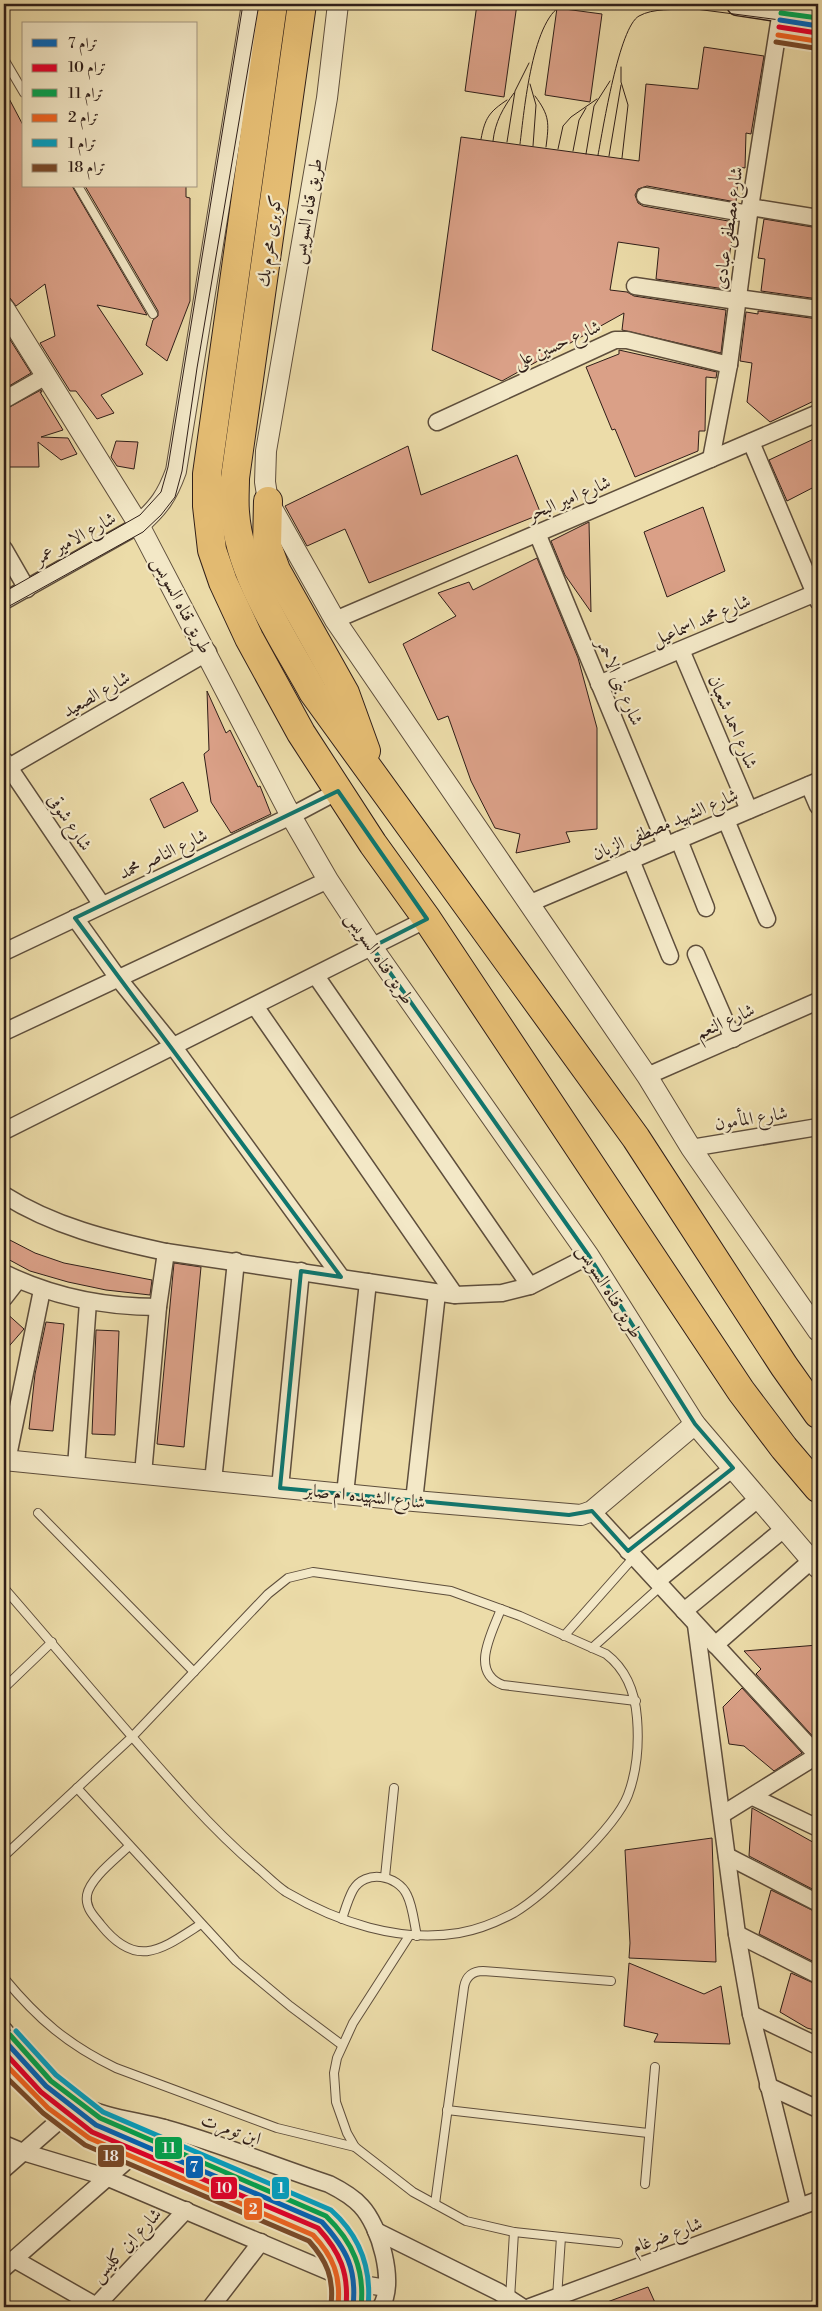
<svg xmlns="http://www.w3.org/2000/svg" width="822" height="2311" viewBox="0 0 822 2311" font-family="'Libre Bodoni',Amiri,serif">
	<rect width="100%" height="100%" fill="#ecdca9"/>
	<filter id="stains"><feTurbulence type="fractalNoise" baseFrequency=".004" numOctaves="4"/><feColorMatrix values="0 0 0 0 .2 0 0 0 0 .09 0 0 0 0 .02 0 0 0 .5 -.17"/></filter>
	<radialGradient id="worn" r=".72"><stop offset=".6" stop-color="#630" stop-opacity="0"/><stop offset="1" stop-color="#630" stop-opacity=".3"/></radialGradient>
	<g fill="#daa087" stroke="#2f1e18">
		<polygon points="477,4 517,4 504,97 465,91"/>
		<polygon points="557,8 602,14 590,102 545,95"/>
		<polygon points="704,47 764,56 751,134 746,133 745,168 739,167 736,202 647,186 638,189 635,195 638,203 643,206 734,222 725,289 656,279 659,248 618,242 610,290 627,292 634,296 726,310 721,353 622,330 624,313 502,381 432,350 461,137 639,161 646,84 698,89"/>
		<polygon points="4,89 24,127 24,186 72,186 147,315 97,305 143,374 101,395 114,413 97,419 76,391 70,391 40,343 55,336 45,284 16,306 10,298 4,296"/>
		<polygon points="85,186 186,186 186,197 190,198 190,301 167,361 146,345 153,320 158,316 158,311"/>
		<polygon points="764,219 818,228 818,299 761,291 765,259 758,258"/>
		<polygon points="758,311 818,319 818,399 770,422 747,402 752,363 740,361 746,312 758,314"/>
		<polygon points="4,330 31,373 4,389"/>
		<polygon points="619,350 717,372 716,378 706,377 705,431 699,431 698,451 635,477 615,429 612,430 586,367 619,354"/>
		<polygon points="41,390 42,392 40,392 63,430 41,437 68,438 77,454 61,460 38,442 39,467 4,467 4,410"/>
		<polygon points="818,437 818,485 787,501 769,460"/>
		<polygon points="116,441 138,442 134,469 117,466 111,457"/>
		<polygon points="408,446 421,495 517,455 541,514 369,583 345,529 307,546 285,506"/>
		<polygon points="703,507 725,571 667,597 644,532"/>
		<polygon points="589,522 591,612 565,575 551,541"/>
		<polygon points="537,558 578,658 597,728 597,829 566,832 570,842 516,853 520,834 495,828 471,781 448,716 438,720 403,644 456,616 438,593 469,582 473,590"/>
		<polygon points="207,691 226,733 230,730 258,787 260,786 271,814 231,833 211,802 204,754 209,750"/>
		<polygon points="183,782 198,811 164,828 150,799"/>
		<polygon points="4,1237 35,1253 64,1263 152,1280 150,1295 106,1290 68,1282 30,1271 4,1257"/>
		<polygon points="174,1263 201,1267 184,1447 157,1444"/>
		<polygon points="4,1311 24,1329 4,1352"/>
		<polygon points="46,1322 64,1324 53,1431 29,1429 35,1374"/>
		<polygon points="96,1330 119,1331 115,1435 92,1434"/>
		<polygon points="818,1645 818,1742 756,1674 761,1669 744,1651"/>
		<polygon points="742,1688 802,1753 774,1771 744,1746 729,1744 723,1707"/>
		<polygon points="752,1808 818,1845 818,1892 749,1856"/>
		<polygon points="712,1838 716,1962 629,1958 630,1943 625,1850"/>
		<polygon points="771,1890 818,1913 818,1964 759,1934"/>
		<polygon points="629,1963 704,1994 721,1986 730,2044 654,2042 658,2034 624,2026"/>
		<polygon points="791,1973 818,1985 818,2031 807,2028 780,2012"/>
		<polygon points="648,2287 657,2307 599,2307 599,2305"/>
	</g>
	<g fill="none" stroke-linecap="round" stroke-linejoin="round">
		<g stroke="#5e4e3c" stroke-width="10">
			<g id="service">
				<polyline points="4,59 24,93"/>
				<polyline points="78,186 153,314"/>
				<polyline points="38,1513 194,1672"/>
				<path d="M4,1588c62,71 122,144 186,214 22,24 45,47 70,68 8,7 17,16 26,22 51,30 113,51 173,41 18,-3 38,-11 55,-20 30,-18 102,-86 114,-118 9,-24 11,-52 9,-77 -2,-26 -10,-48 -31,-64l-86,-38 -69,-25 -138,-19 -25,6 -20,16 -136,143 -128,119"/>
				<path d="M501,1609c-9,24 -32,63 2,76l133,16"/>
				<polyline points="564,1636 634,1557"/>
				<polyline points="592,1648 661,1586"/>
				<polyline points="4,1688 52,1642"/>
				<polyline points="77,1788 236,1961 290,2006 342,2045"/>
				<path d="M129,1846c-12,12 -39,32 -42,49 -2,13 7,21 14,30 36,45 61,24 100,-1"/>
				<polyline points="385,1877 394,1788"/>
				<path d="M342,1919c3,-9 6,-20 11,-29 12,-21 45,-15 54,5 6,12 7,28 10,41"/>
				<polyline points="409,1936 353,2023 337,2058 334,2073 336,2102 347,2133 355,2147 413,2192 466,2221 514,2232 618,2243"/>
				<path d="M4,1978c34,41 64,67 112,90l161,60 78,19"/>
				<polyline points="447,2110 648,2133"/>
				<polyline points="645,2184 655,2067"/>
				<path d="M435,2204l29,-217c2,-11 9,-16 19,-16l128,10"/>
				<polyline points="557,2298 561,2237"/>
				<polyline points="510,2299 514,2232"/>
			</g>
		</g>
		<g stroke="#5e4e3c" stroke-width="19">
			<g id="minor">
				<polyline points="645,196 749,214"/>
				<polyline points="750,207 818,218"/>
				<polyline points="635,286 737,301"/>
				<polyline points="738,298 818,309"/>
				<polyline points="4,400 46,376"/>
				<polyline points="437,422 615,340 627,340 729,365"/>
				<polyline points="751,442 818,601"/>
				<polyline points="711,459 729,365 749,214 782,4"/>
				<polyline points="537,533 666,845"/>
				<polyline points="4,549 27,589"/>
				<polyline points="4,601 139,525"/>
				<polyline points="335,620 818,413"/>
				<polyline points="681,650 749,810"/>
				<polyline points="599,684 818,592"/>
				<polyline points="4,760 102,905"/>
				<polyline points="4,770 208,652"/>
				<polyline points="809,785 818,806"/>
				<polyline points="726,820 767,919"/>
				<polyline points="679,840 706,908"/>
				<polyline points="631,860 670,956"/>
				<polyline points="528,904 818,781"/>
				<polyline points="75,918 118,978 173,1046 341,1277"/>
				<polyline points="4,952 291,816 338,791"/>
				<polyline points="696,954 733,1039"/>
				<polyline points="316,976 530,1286"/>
				<polyline points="255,1006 455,1295"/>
				<polyline points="4,1032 328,880"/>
				<polyline points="647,1076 818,1001"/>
				<polyline points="4,1131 427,919"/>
				<polyline points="691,1148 818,1127"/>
				<path d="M4,1195c49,31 105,45 162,57l289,43 47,-2 28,-7 59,-30"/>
				<path d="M4,1273c49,24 100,34 154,34"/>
				<polyline points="4,1298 18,1280"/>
				<polyline points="7,1461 42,1290"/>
				<polyline points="76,1467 88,1302"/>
				<polyline points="143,1474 158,1307 166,1252"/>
				<polyline points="213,1481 236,1261"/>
				<polyline points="280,1488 301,1271"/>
				<polyline points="345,1494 368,1282"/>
				<polyline points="414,1501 437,1293"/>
				<polyline points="592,1511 818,1756"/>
				<polyline points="628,1551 733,1468"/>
				<polyline points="657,1581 758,1499"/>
				<polyline points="684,1611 785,1528"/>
				<polyline points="696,1625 737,1934 751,2014 799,2207"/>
				<polyline points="715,1645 812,1560"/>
				<polyline points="753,1797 818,1828"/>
				<polyline points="723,1814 818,1755"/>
				<polyline points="727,1856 818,1903"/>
				<polyline points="737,1934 818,1975"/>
				<polyline points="751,2014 818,2046"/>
				<path d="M4,2030c21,27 46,57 75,74 22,13 60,17 85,24 55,15 110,38 165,56 12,6 23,12 32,22 19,20 35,76 20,101"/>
				<polyline points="4,2063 19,2050"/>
				<polyline points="768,2086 818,2109"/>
				<polyline points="4,2144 23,2152 106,2177 356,2283 386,2288"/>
				<polyline points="4,2169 78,2104"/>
				<polyline points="376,2231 499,2292 522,2307"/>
				<polyline points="14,2259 98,2307"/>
				<polyline points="4,2268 164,2128"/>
				<polyline points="95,2307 186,2210"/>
				<polyline points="211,2307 261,2242"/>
				<polyline points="530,2307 818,2200"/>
			</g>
		</g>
		<g stroke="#5e4e3c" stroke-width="22">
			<g id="tertiary">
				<polyline points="338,4 327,98 266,451 265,482 268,501 335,620 647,1076 691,1148 818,1331"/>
				<polyline points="4,308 139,525 291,816 328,880 372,947 589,1256 695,1424 818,1568"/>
				<path d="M139,525c20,-18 28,-29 37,-54l76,-467"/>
				<polyline points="4,1460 414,1501 581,1515 592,1511 695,1424"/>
			</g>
		</g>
		<g stroke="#2f1e18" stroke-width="25">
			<polyline id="secondary" points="738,4 818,16"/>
		</g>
		<g stroke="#2f1e18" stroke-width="30">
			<g id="motorway">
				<polyline points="273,4 207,474 207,506 212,550 223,582 249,638 301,733 373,844 427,919 741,1391 784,1448 818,1488"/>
				<path d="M302,4l-67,474c0,11 -1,23 0,34 4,62 49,127 78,180l323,446 148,228 34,48"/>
				<polyline points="268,501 267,546 276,570 345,693 366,751"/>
			</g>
		</g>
		<use href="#service" stroke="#f3e8c7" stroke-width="8"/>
		<use href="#minor" stroke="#f3e8c7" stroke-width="16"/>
		<use href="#tertiary" stroke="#f3e8c7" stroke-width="20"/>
		<use href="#secondary" stroke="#f3e8c7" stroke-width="22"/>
		<use href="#motorway" stroke="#e6be74" stroke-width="28"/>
		<g stroke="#2f1e18" stroke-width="1">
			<polyline points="657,4 780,20"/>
			<polyline points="797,4 818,8"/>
			<polyline points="621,67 621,82 628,105 622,158"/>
			<polyline points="530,84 536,105 533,146"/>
			<path d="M535,96c15,20 14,27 11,51"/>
			<path d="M481,139c4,-21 8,-27 26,-39"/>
			<path d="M493,141c2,-19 10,-33 21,-48"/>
			<polyline points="507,142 515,91 529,63"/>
			<path d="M520,144c4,-31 12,-130 45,-140"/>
			<polyline points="558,149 563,126 571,117 597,99"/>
			<polyline points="573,151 579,120 586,108"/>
			<polyline points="586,154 594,106 610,81"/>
			<path d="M598,155c5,-26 21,-128 41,-139 14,-8 35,-6 50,-7"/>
			<polyline points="609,156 621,85"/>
			<polyline points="4,592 140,515 161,492 168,467 243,4"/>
			<polyline points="4,609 143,532 161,515 175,497 182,471 197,368 259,4"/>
			<path d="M4,2022l17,22 63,63 28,17 198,83c40,19 61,56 53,100"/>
		</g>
		<g stroke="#f3e8c7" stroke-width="9">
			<g id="tram-1">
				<polyline points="780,20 818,26"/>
				<path d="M4,2040l42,46 50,39 226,97c25,28 35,47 31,85"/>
			</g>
		</g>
		<g stroke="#f3e8c7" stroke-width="9">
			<g id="tram-2">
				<polyline points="779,27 817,33"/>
				<path d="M4,2052l37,40 51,40 226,96c22,24 31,45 28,78"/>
			</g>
		</g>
		<g stroke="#f3e8c7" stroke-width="9">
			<g id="tram-3">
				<polyline points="781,13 818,18"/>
				<path d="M10,2035l41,46 49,37 226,98c27,26 39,54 35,91"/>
			</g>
		</g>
		<g stroke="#f3e8c7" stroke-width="9">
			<g id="tram-4">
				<polyline points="778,35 816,41"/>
				<path d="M4,2063l44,45 41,30 224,97c20,21 28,41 25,70"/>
			</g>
		</g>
		<g stroke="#f3e8c7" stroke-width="9">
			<path id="tram-5" d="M16,2031l40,44 47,37 228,98c29,26 41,58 37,97"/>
		</g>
		<g stroke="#f3e8c7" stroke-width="9">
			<g id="tram-6">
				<polyline points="776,42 814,48"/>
				<path d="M4,2075l39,38 42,32 224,96c18,20 25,37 22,64"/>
			</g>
		</g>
		<use href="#tram-1" stroke="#0065bd" stroke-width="5"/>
		<use href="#tram-2" stroke="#e4002b" stroke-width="5"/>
		<use href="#tram-3" stroke="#00a651" stroke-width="5"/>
		<use href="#tram-4" stroke="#f26522" stroke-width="5"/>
		<use href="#tram-5" stroke="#02a2c5" stroke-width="5"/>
		<use href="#tram-6" stroke="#7a4b2a" stroke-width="5"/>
	</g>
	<path fill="none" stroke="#0f766e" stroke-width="4" stroke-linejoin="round" d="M338,791l89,128 -55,28 217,309 106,168 38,44 -105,83 -36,-40 -23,4 -289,-27 21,-217 40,6 -266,-359z"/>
	<g text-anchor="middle" stroke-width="4.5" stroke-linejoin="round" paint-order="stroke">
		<g font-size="18" fill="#2f1e18" stroke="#f3e8c7">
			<text transform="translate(307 211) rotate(-80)" y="6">طريق قناه السويس</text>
			<text transform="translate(728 228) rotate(-82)" y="6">شارع مصطفى عبادى</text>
			<text transform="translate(269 241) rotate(-82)" y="6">كوبرى محرم بك</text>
			<text transform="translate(557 344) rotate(-24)" y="6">شارع حسين على</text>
			<text transform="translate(569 498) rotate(-23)" y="6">شارع امير البحر</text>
			<text transform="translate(75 538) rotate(-29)" y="6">شارع الامير عمر</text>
			<text transform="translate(182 605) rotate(62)" y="6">طريق قناه السويس</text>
			<text transform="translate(701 620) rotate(-23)" y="6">شارع محمد اسماعيل</text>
			<text transform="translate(620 682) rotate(67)" y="6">شارع بنى الاحمر</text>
			<text transform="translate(96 694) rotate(-30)" y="6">شارع الصعيد</text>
			<text transform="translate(733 722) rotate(67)" y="6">شارع احمد شعبان</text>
			<text transform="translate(70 822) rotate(56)" y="6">شارع شوقى</text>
			<text transform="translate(665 824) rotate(-23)" y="6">شارع الشهيد مصطفى الزيان</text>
			<text transform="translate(163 854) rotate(-25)" y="6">شارع الناصر محمد</text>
			<text transform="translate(380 958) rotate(56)" y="6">طريق قناه السويس</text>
			<text transform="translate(725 1021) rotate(-24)" y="6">شارع النعم</text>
			<text transform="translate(751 1118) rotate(-9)" y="6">شارع المأمون</text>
			<text transform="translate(610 1291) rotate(58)" y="6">طريق قناه السويس</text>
			<text transform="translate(365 1496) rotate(6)" y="6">شارع الشهيده ام صابر</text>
			<text transform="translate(231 2129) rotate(19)" y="6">ابن تومرت</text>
			<text transform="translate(667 2235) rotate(-20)" y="6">شارع ضرغام</text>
			<text transform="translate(126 2245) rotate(-47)" y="6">شارع ابن كليس</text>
		</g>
	</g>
	<g stroke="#f3e8c7" stroke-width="2">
		<rect x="154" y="2136" width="29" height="24" rx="5" fill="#00a651"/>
		<rect x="97" y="2144" width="28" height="24" rx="5" fill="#7a4b2a"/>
		<rect x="185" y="2155" width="19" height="24" rx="5" fill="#0065bd"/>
		<rect x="210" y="2176" width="28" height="24" rx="5" fill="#e4002b"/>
		<rect x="271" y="2176" width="19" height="24" rx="5" fill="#02a2c5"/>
		<rect x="243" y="2197" width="20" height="24" rx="5" fill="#f26522"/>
	</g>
	<g font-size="14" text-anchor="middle" font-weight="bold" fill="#fff">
		<text x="169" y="2153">11</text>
		<text x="111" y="2161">18</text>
		<text x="194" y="2172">7</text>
		<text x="224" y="2193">10</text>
		<text x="281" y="2193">1</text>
		<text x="253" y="2214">2</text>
	</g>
	<rect width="822" height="2311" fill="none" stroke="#ecdca9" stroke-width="20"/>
	<rect x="5" y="5" width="812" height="2301" fill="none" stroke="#2f1e18" stroke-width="2.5"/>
	<rect x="10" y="10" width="802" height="2291" fill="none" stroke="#2f1e18"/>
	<rect x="22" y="22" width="175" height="165" fill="#f3e8c7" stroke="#a59781"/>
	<rect x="32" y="39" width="25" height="8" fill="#0065bd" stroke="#a59781"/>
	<text x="68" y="48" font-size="15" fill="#2f1e18">ترام 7</text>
	<rect x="32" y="64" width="25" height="8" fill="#e4002b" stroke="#a59781"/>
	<text x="68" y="72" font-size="15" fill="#2f1e18">ترام 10</text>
	<rect x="32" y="89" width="25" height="8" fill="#00a651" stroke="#a59781"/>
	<text x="68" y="98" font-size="15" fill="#2f1e18">ترام 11</text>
	<rect x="32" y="114" width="25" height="8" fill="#f26522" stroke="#a59781"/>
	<text x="68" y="122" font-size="15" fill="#2f1e18">ترام 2</text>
	<rect x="32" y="139" width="25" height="8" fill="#02a2c5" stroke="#a59781"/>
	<text x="68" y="148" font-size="15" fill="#2f1e18">ترام 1</text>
	<rect x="32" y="164" width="25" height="8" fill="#7a4b2a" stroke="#a59781"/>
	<text x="68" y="172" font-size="15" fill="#2f1e18">ترام 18</text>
	<rect width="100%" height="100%" filter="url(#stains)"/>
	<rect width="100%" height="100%" fill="url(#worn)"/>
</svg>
